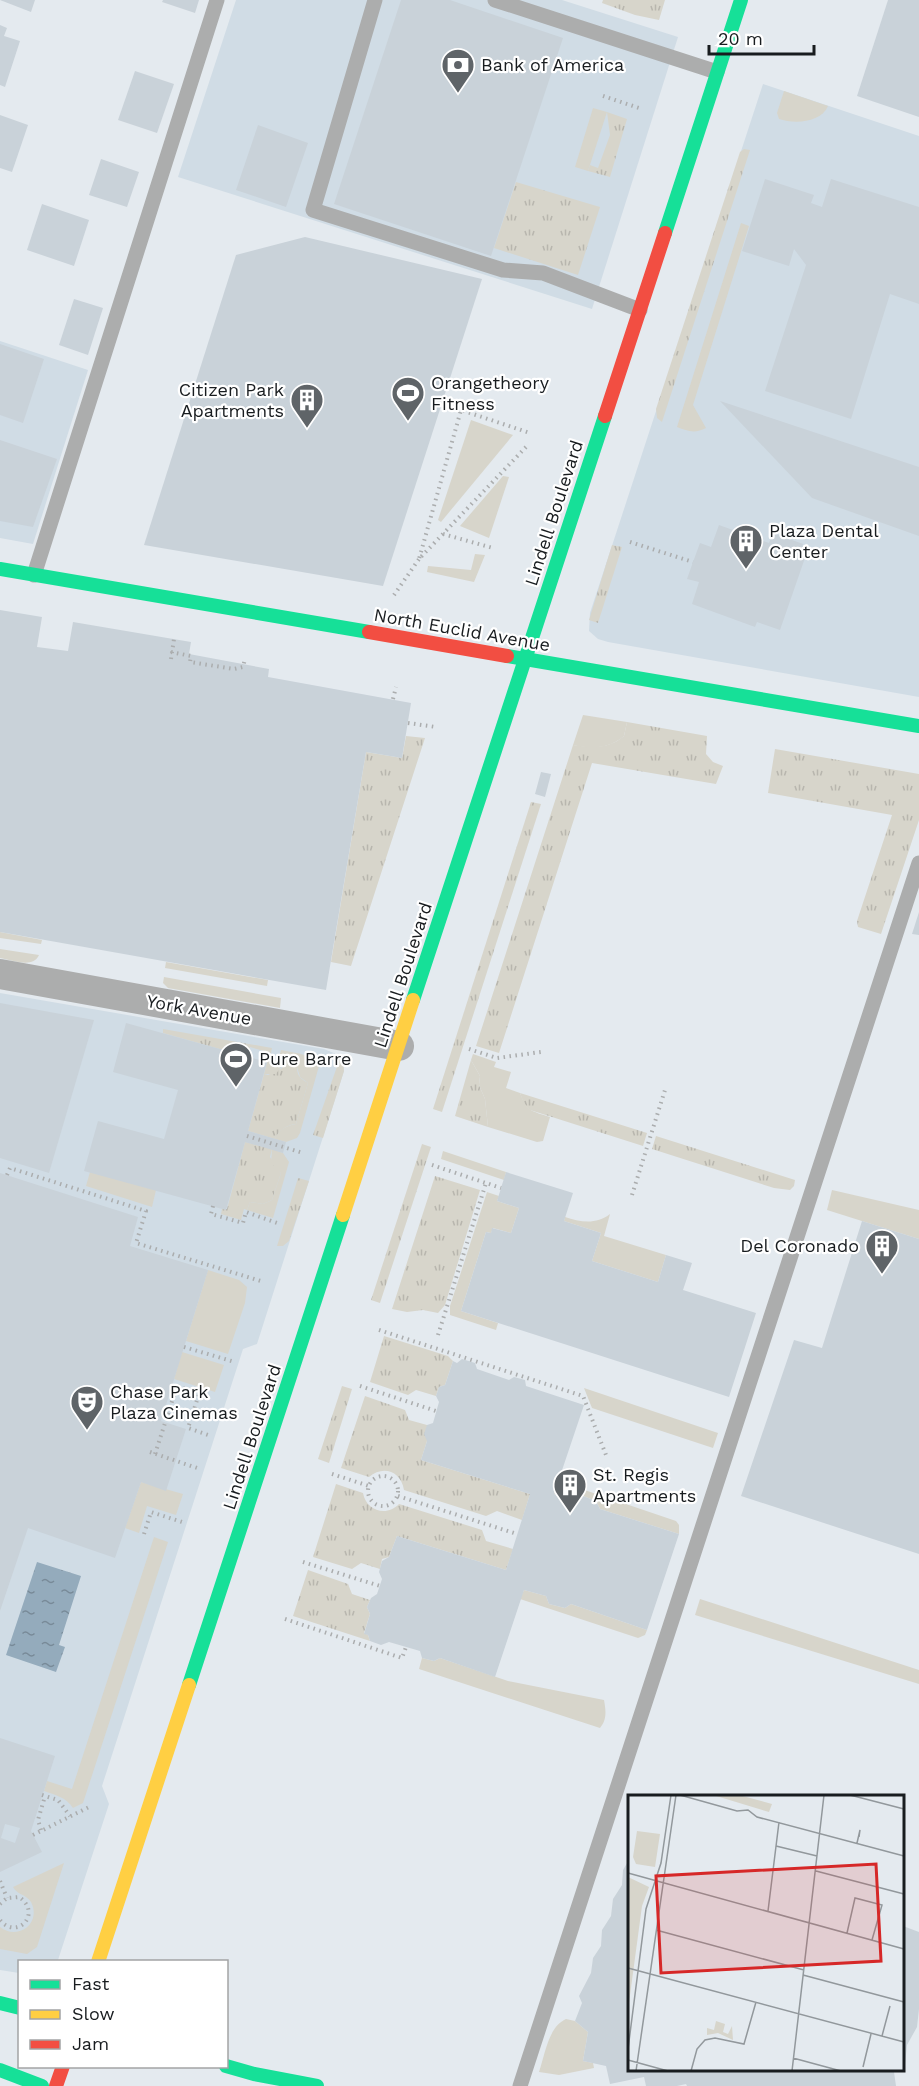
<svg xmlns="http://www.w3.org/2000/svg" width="919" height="2086" viewBox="0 0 919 2086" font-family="'Work Sans',sans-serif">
	<defs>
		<pattern id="grass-tufts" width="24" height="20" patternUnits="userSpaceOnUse" patternTransform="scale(1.5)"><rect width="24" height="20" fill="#d7d5cb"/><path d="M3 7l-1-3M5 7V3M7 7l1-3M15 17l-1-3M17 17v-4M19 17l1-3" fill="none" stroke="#b8b6ae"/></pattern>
		<pattern id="water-ripples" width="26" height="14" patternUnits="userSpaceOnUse" patternTransform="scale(1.5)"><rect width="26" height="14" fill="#94abbc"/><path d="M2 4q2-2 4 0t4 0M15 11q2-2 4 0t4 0" fill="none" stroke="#788a98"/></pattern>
	</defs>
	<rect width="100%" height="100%" fill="#e4eaef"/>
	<g fill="#d0dce5">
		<polygon points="236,0 562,0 678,37 592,309 178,177"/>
		<polygon points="763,84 919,136 919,697 608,642 598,639 589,631 590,613"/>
		<polygon points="0,341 88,370 33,544 0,538"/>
		<polygon points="0,993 324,1049 336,1054 343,1061 344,1071 257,1344 243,1349 102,1786 109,1804 58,1960 57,1962 20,1962 19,1973 0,1970"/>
	</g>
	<g fill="url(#grass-tufts)">
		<polygon points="603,0 665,0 659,20 635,15 602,3"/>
		<polygon points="607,112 627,119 610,177 588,171 590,165 598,168 610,135"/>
		<polygon points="744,149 750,150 662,422 657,418 656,409 740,152"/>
		<polygon points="516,182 600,207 578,275 494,248"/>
		<polygon points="612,545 622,547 598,623 589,620"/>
		<path d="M627,722l80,14 -1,18 7,8 10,4 -7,18 -124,-21 -93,290 -23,-7 97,-301c19,3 36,4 51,-9z"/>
		<polygon points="406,736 425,738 351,966 331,962 366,752 402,758"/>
		<polygon points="775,749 919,774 919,820 881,934 858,927 857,921 892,815 768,793"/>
		<polygon points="531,802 541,804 442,1112 433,1109"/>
		<polygon points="163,1029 272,1048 271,1053 250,1047 248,1057 163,1033"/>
		<polygon points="340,1058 343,1061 344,1071 323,1138 313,1135"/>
		<polygon points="471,1060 480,1076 479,1085 485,1099 488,1127 455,1116"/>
		<path d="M283,1064l14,3c0,9 4,12 11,16l-12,41c-9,1 -17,6 -21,15l-27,-8 16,-57 4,1 14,-7z"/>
		<polygon points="520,1093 647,1133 643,1146 530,1110 524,1104"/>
		<polygon points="656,1136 795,1180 794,1186 790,1190 774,1188 652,1149"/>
		<polygon points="245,1142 272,1149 270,1157 281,1173 272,1200 263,1204 250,1202 247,1210 244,1209 241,1220 221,1214 222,1209 227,1209"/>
		<polygon points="422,1144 431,1147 380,1303 371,1300"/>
		<polygon points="435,1176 480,1190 445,1305 438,1313 423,1310 407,1312 392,1309"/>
		<polygon points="298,1178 309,1181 289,1241 283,1246 277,1246"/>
		<polygon points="384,1336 448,1356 453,1361 445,1385 439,1387 436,1396 416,1390 408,1395 370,1382"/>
		<polygon points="342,1386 352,1389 329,1463 318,1459"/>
		<path d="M365,1396l40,14 4,10 18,5v16l-6,19 109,34 -8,26 -25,-9 -11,5 -82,-26c-3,-19 -21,-25 -35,-13l-28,-9z"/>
		<path d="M336,1484l27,9c3,18 24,24 36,11l83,26 4,11 27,8 -7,21 -109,-34 -8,21 -7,2 -2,10 -19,-6 -9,6 -39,-12z"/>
		<polygon points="308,1570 348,1584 352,1594 370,1600 367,1607 370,1614 364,1633 368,1635 370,1641 293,1616"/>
	</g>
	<g fill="#d7d5cb">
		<path d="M784,91l44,15c-7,17 -34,18 -49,13l-2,-6z"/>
		<polygon points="593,108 607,112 588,171 575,167"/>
		<path d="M741,223l8,3 -56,179 13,23c-11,6 -19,3 -29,-1z"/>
		<polygon points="471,420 513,435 441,522 438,520"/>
		<polygon points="503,476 509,477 489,538 460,526"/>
		<polygon points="475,554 485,555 474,582 427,572 428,566 471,570"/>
		<path d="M583,715l44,7 -3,14c-15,13 -33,13 -51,9z"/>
		<polygon points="0,932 42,940 41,944 0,938"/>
		<path d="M0,949l39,6c-6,14 -27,5 -39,3z"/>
		<polygon points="166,962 268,980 267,986 165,968"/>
		<polygon points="164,977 281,998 280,1008 168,988 163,983"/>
		<path d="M281,1050c13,3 30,3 38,16l-19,67 -3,5 -11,4 -11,-3c4,-10 11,-13 21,-15l12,-41 -8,-6 -3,-10 -14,-3 -7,10h-12l3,-12 -6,-2 1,-4 16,5z"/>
		<path d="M473,1054l23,8 -2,5 17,5 -5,16 14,5c7,19 12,18 30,24l-7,24 -6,1 -49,-15 -3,-28 -6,-14 1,-9 -9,-16z"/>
		<polygon points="272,1149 283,1153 289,1162 273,1218 247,1210 250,1202 263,1204 272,1200 281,1173 271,1163"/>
		<polygon points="443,1151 506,1172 504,1180 441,1159"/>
		<polygon points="90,1172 156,1190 152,1207 86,1186"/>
		<polygon points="832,1190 919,1210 919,1239 827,1210"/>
		<polygon points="487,1192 499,1196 497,1201 519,1208 511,1233 493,1228 491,1233 486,1232 461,1311 498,1323 496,1330 450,1315 450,1306"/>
		<path d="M610,1214l-6,22 62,19 -8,27 -66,-21 9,-28 -37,-12 1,-4c15,5 31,8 45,-3z"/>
		<polygon points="208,1270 239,1280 247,1287 245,1303 228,1354 186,1341"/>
		<polygon points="182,1352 224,1365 215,1392 174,1379"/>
		<polygon points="584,1388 718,1433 713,1448 592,1408"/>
		<polygon points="558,1481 676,1521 679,1525 679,1534 600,1509 596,1501 583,1496 574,1500 554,1494"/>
		<polygon points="141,1482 183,1494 176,1515 147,1506 139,1533 125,1528"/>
		<path d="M154,1537l14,5 -85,261 -10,5c-7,-11 -18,-13 -29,-17l3,-10 25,8z"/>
		<polygon points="524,1590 546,1596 549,1604 565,1608 571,1604 647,1630 645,1635 638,1638 520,1599"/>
		<polygon points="700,1599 919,1670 919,1684 695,1615"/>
		<path d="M422,1658l12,3 6,-3 68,23 96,19c2,11 3,20 -4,28l-181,-59z"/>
		<path d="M64,1863l-27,84 -10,7 -27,-5v-22c18,14 42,-4 31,-25 -5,-8 -14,-7 -18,-15z"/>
		<path d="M566,2019l9,2 13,11 -5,29 10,2 1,5 -35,7 -20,-3c6,-17 9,-45 27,-53z"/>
	</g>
	<polygon fill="url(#water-ripples)" points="37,1562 81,1576 59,1645 65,1647 56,1672 6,1655"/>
	<g fill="#c9d2d9" fill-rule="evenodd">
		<polygon points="0,0 35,0 31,12"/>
		<polygon points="163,0 199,0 195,13 162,2"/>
		<polygon points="401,0 450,0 563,38 491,256 334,204"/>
		<polygon points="888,0 919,0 919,117 857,96"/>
		<polygon points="0,25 7,28 4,36 20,41 5,87 0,85"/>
		<polygon points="135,71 174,84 157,133 118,120"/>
		<polygon points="0,115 28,125 12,172 0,168"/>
		<polygon points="258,125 308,143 286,207 236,190"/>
		<polygon points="101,159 139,172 127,207 89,195"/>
		<polygon points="765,179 814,195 811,203 822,207 831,179 919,207 919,304 890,294 851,419 765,391 806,265 794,249 789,266 742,251"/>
		<polygon points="42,204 89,220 74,266 27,250"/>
		<polygon points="305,237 482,279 383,586 144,545 236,255"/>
		<polygon points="74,299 103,308 88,355 59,345"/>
		<polygon points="0,344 44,359 23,423 0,415"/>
		<polygon points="720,401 919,467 919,536 812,498"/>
		<polygon points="0,440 57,459 33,527 0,521"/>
		<polygon points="719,525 769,543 773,533 803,544 800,553 806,555 780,630 757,622 755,627 692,604 699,582 687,579 693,562 700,543 711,547"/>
		<polygon points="0,610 42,617 37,647 68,651 73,622 191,642 189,654 269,669 268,677 411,703 402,758 366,752 326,990 0,932"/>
		<polygon points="541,772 551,774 545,797 535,794"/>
		<polygon points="919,912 919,935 912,934"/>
		<polygon points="0,1003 94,1020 49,1173 0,1158"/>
		<polygon points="126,1023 267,1062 248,1131 286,1142 283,1153 245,1142 226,1210 84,1171 98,1121 164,1139 178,1090 113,1072"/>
		<polygon points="506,1172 573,1193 564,1221 601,1233 592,1261 658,1282 666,1255 692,1263 683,1290 756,1313 729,1397 461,1311 486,1232 491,1233 492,1228 511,1233 519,1208 497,1201"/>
		<polygon points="0,1173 138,1217 130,1246 208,1270 161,1421 186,1429 166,1491 141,1482 115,1558 28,1528 0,1611"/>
		<polygon points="862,1221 919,1239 919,1554 741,1496 794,1340 822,1348"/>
		<polygon points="462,1359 475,1363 477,1369 509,1380 514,1377 525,1380 526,1386 584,1405 554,1494 574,1500 583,1496 596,1501 600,1509 679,1534 647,1630 571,1604 565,1608 549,1604 546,1596 524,1590 495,1677 440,1658 434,1661 422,1658 420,1651 389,1642 381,1645 370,1641 368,1635 364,1634 370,1614 367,1607 371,1598 377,1594 382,1579 379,1572 382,1561 389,1557 397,1536 506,1570 530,1494 421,1460 427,1441 424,1434 427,1425 433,1423 439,1402 436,1396 439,1387 445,1385 453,1361 457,1363"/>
		<path d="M0,1738l55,18 -24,75 11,21 -42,20zM5,1824l15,4 -5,15 -14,-5z"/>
		<polygon points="630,1858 630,2070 898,2070 894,2072 896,2086 687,2086 686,2084 677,2086 646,2086 644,2077 610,2084 606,2066 583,2061 588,2032 575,2021 582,2003 579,1996 591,1973 593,1958 601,1946 602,1930 611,1916 613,1899 622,1885 623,1870"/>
		<polygon points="903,1926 919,1932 919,2009 917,2027 907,2045 905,2064 903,2066"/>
	</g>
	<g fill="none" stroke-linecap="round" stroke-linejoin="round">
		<g stroke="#abadae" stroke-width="4" stroke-dasharray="1.5 4.5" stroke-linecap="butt">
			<polyline points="603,96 639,108"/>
			<polyline points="526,447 419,559 461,410 530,433"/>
			<polyline points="443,534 493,548"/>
			<polyline points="630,542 693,562"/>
			<polyline points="394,595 419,559"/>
			<polyline points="171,652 191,656 190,662 234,669 243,667 245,659"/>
			<polyline points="171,659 174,639"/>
			<polyline points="393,699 396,687"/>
			<polyline points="408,723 436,727"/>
			<polyline points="469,1049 497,1058 541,1052"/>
			<polyline points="247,1136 303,1153"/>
			<polyline points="432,1165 501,1188"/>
			<polyline points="7,1175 10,1168 146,1211 136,1243 261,1281"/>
			<polyline points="632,1195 665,1090"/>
			<polyline points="213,1206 211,1214 243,1223 246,1212 280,1224"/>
			<polyline points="379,1330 583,1396 606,1455"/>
			<polyline points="438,1335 486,1183"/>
			<polyline points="184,1347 235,1362"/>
			<polyline points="360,1386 436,1411"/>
			<polyline points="150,1452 200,1469"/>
			<polyline points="155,1454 177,1386 199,1394 188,1428 211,1436"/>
			<polyline points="332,1474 369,1486"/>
			<circle cx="383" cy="1491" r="15"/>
			<polyline points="398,1496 517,1534"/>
			<polyline points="144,1534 151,1512 182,1522"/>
			<polyline points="303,1562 380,1586"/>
			<polyline points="285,1619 402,1658 406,1647"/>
			<polyline points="42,1795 58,1800 70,1816"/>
			<polyline points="41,1830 38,1820 45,1796"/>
			<polyline points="33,1835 89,1807"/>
			<polyline points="0,1881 7,1898"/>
			<path d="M0,1904l7,-6 12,-1c24,16 -2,44 -19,23"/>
		</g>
		<g stroke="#acadad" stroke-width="15">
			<polyline points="375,0 313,210 503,270 543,273 640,310"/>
			<polyline points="495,0 717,72"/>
			<polyline points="34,575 217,0"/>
			<polyline points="520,2086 919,863"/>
		</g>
		<polyline stroke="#acadad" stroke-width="30" points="0,974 399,1046"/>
		<g stroke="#16e098" stroke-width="14">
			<polyline points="665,233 741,0"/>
			<polyline points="0,569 369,632"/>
			<polyline points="507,656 919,726"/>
			<polyline points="413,1000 605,416"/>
			<polyline points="189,1685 343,1215"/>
			<polyline points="0,2003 20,2008"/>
			<polyline points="226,2066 254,2074 317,2086"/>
			<polyline points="0,2070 42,2086"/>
		</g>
		<g stroke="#ffcf43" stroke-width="14">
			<polyline points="343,1215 413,1000"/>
			<polyline points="98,1962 189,1685"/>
		</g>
		<g stroke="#f24e42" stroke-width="14">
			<polyline points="605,416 665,233"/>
			<polyline points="369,632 507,656"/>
			<polyline points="56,2086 63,2066"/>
		</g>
	</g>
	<defs>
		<g id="bank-pin" transform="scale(1.725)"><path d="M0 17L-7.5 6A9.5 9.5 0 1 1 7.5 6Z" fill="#5f6468" stroke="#fff"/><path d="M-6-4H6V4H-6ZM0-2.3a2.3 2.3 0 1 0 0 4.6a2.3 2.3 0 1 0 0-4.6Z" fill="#fff"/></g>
		<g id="stadium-pin" transform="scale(1.725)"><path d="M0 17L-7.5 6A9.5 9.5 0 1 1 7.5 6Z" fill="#5f6468" stroke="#fff"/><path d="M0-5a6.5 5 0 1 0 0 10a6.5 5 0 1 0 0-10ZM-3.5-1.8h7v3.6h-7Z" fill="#fff"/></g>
		<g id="building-pin" transform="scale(1.725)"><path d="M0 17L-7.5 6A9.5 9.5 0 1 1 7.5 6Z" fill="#5f6468" stroke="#fff"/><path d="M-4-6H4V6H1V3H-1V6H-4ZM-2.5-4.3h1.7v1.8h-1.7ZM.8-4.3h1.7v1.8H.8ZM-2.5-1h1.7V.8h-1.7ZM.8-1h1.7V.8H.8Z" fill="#fff"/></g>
		<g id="theatre-pin" transform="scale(1.725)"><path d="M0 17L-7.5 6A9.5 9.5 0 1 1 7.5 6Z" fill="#5f6468" stroke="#fff"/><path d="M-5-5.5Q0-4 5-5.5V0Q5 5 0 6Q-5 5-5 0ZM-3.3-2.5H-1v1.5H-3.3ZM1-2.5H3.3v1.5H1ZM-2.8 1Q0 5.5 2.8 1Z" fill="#fff"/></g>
	</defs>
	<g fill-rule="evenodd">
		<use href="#bank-pin" x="458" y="65"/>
		<use href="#stadium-pin" x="408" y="393"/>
		<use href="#building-pin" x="307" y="400"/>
		<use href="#building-pin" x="746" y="541"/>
		<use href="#stadium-pin" x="236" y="1059"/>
		<use href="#building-pin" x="882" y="1246"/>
		<use href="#theatre-pin" x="87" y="1402"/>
		<use href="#building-pin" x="570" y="1485"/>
	</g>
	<g text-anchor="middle" stroke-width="4.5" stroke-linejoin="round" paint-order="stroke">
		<g font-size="18" fill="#181c1f" stroke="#fff" text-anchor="start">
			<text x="481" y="71">Bank of America</text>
			<text x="431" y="389">Orangetheory<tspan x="431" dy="21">Fitness</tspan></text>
			<text x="284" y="396" text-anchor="end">Citizen Park<tspan x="284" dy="21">Apartments</tspan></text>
			<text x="769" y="537">Plaza Dental<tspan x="769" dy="21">Center</tspan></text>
			<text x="259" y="1065">Pure Barre</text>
			<text x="859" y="1252" text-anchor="end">Del Coronado</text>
			<text x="110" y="1398">Chase Park<tspan x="110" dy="21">Plaza Cinemas</tspan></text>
			<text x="593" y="1481">St. Regis<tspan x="593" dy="21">Apartments</tspan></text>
		</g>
		<g font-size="18" fill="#181c1f" stroke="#fff">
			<text transform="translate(554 513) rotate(-72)" y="6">Lindell Boulevard</text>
			<text transform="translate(462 630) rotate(10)" y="6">North Euclid Avenue</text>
			<text transform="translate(403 975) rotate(-72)" y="6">Lindell Boulevard</text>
			<text transform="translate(199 1010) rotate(10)" y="6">York Avenue</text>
			<text transform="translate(252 1437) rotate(-72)" y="6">Lindell Boulevard</text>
		</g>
	</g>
	<g transform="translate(628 1795)">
		<rect width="276" height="276" fill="#e4eaef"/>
		<path d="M85,0h26l33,9 -3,8zM9,36l23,3 -5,33 -19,-3 -3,-7zM0,82l21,10 -7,19 -14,104zM88,226l9,3 -2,8 5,2 4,-8 1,14 -15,-7 -11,2v-7l7,2z" fill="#d7d5cb"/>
		<path fill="none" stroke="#92989c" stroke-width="1.5" d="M52,0l57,16 11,-1 9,7 147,39M222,0l54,14M229,48l3,-13 -1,7M148,51l41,10M188,76l88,23M0,78l276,76M140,116l11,-89M28,135l148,40M219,138l8,-35 27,7 -10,35M0,173l276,74M175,180l101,27M254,241l8,-30M0,254l18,-140 15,-46 10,-68M165,263l48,13M0,265l40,11M235,272l8,-33M8,276l40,-276M63,276l6,-22 8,-9 10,-2 29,6 12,-42M164,276l32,-276"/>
		<path fill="#d62828" fill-opacity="0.15" stroke="#d62828" stroke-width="3" d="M248,69l5,97 -220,12 -5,-97z"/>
		<rect width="276" height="276" fill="none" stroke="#181c1f" stroke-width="3"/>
	</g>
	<rect x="18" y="1960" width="210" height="108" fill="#ffffff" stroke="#a3a4a5" stroke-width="1.5"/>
	<rect x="30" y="1980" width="30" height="9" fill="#16e098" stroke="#a3a4a5" stroke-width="1.5"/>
	<text x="72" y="1990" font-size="18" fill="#181c1f">Fast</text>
	<rect x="30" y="2010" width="30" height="9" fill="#ffcf43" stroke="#a3a4a5" stroke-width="1.5"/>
	<text x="72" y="2020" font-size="18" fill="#181c1f">Slow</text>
	<rect x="30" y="2040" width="30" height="9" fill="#f24e42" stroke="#a3a4a5" stroke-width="1.5"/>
	<text x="72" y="2050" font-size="18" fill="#181c1f">Jam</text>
	<path d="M709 45v9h105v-9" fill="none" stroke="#181c1f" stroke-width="3"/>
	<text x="718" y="45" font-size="18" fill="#181c1f" stroke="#ffffff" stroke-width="4.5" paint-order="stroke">20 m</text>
</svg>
